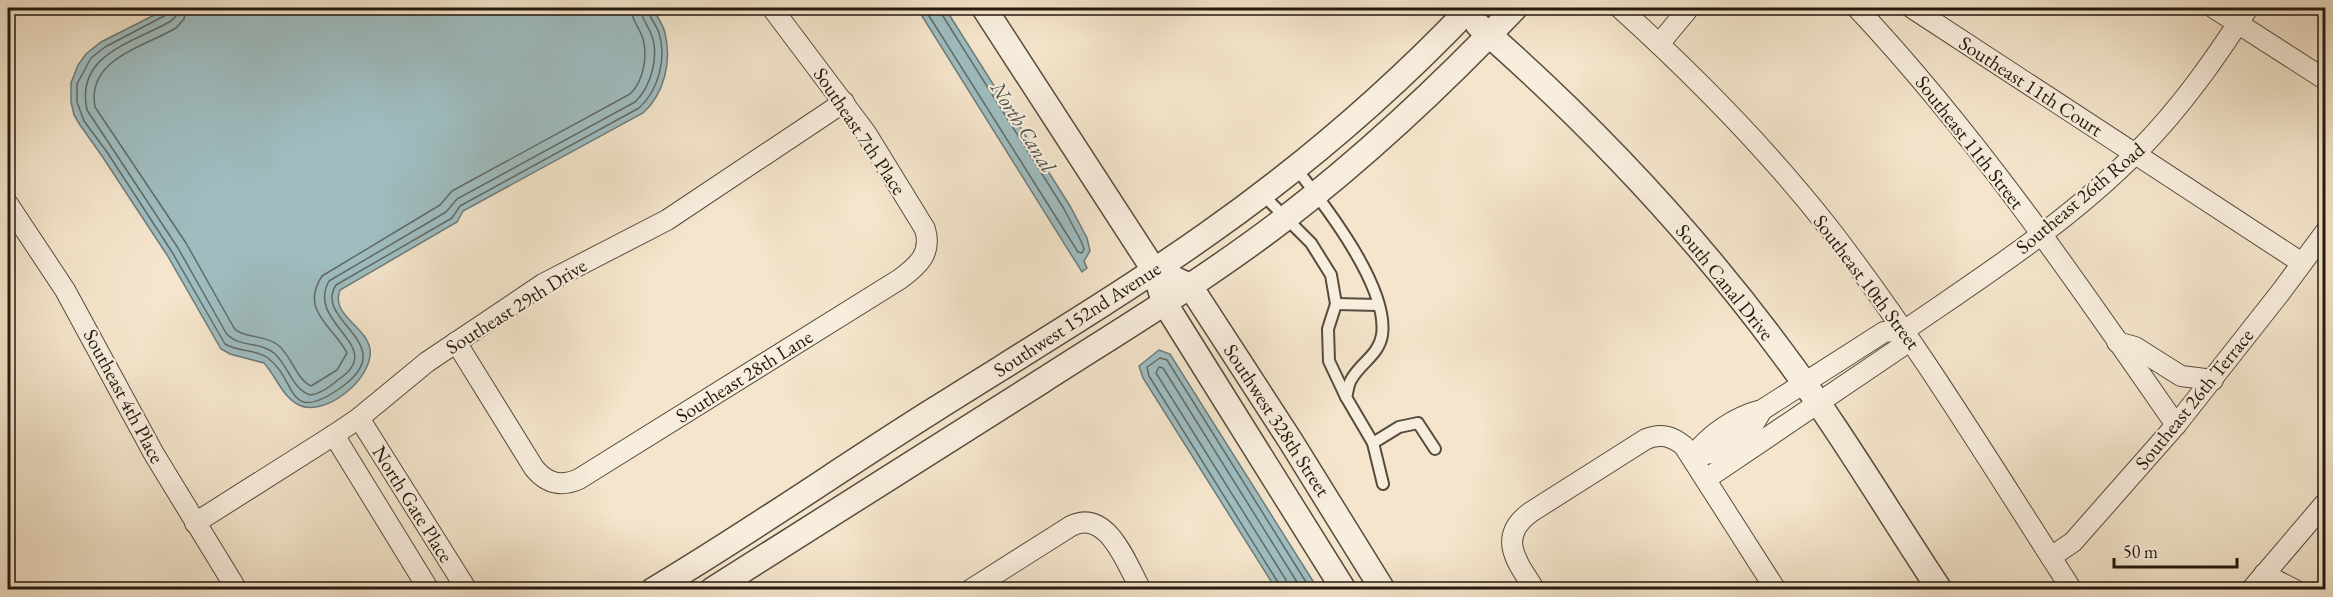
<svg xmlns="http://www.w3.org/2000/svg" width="2333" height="597" viewBox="0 0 2333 597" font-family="'EB Garamond',serif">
	<rect width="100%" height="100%" fill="#f4e5cc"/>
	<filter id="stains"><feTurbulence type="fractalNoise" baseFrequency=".00333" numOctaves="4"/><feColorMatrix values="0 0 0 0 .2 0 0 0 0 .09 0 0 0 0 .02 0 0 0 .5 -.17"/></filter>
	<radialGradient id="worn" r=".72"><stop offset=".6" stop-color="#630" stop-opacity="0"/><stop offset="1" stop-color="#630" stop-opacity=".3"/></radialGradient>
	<g fill="#9fbdc1" stroke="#6d7b79" stroke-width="1.5">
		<path d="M168,8h484c5,8 11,16 13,25 7,29 -1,61 -22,80l-180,98 -6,11 -117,68c-10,25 26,36 30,59 4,29 -45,69 -71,56 -16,-7 -23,-29 -35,-42l-34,-9 -9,-5 -54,-94 -65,-99 -22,-31 -6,-10 -3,-13v-19l7,-18 8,-11 15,-12z"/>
		<polygon points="917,8 945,8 1070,206 1087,238 1090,251 1084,261 1087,268 1082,272"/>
		<polygon points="1159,350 1170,354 1318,589 1276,589 1143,378 1139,366"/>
	</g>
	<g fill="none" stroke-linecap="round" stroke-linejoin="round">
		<g stroke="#616b66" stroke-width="1.5">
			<path d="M170,8l-4,7 -61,32 -14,11 -14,26v18l7,19 23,31 65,100 53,92c13,8 31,5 43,14 30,23 18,67 71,31 66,-45 -27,-67 -3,-104l116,-67 8,-12 179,-98c19,-17 28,-49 20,-75 -3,-9 -10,-16 -12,-25"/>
			<path d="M177,8l-1,8 -5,5c-38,22 -96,33 -84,89l91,138 48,85c12,15 34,8 48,20 14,12 18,36 36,42 11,-1 21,-9 29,-16 49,-33 -34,-55 -10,-98l117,-69 11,-13 178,-97c16,-15 25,-47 16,-68 -3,-9 -10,-16 -11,-26"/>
			<path d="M186,8l-2,11 -8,9c-32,19 -90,31 -81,79l91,136 48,85c8,10 32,7 44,17 13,10 19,35 33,41l26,-16 10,-17c-13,-26 -48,-42 -25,-77l118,-71 12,-14 178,-97c13,-12 18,-37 13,-55 -3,-11 -12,-19 -12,-31"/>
			<polyline points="924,8 1078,252 1082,253 1084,249 1081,241 1064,209 941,13 940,8"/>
			<polyline points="1280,590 1279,584 1149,376 1147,367 1160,358 1167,360 1311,590"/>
			<polyline points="1288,590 1286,580 1156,373 1159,367 1163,368 1302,590"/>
		</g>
		<g stroke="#574c3c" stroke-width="14">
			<g id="service">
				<path d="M1295,167c29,37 94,120 87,168 -3,20 -22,28 -31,45 -3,5 -3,11 -5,17"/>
				<polyline points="1262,194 1311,243 1331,275 1336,304 1328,329 1329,361 1346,397 1373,443 1383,484"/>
				<polyline points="1336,304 1378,305"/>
				<polyline points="1373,443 1399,427 1418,423 1435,449"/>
			</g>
		</g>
		<g stroke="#574c3c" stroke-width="22">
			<g id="minor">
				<path d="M1620,8c74,67 147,141 209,220 89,115 164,240 243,362"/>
				<path d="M1857,8c120,128 219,273 319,417"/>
				<polyline points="1912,8 2302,263"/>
				<polyline points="2214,8 2326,80"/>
				<polyline points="1659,44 1689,8"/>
				<polyline points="8,204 65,290 154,454 237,590"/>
				<path d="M456,342l78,126c13,16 27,19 45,11l321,-200c19,-14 32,-26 25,-50l-59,-96 -94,-125"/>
				<polyline points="2117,342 2135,347 2181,376 2213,380"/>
				<polyline points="359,418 467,590"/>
				<polyline points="334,435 429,590"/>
				<path d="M1692,457c17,-22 42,-40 70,-47l122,-78 21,-2c80,-55 163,-108 232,-178 43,-43 78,-93 111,-144"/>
				<polyline points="1692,457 1711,453 1753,425 1762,410"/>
				<polyline points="1706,479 1901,347 1905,330"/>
				<polyline points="195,523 334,435 359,418 427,362 543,284 667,220 844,102"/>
				<polyline points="2051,557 2073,542 2176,425 2280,293 2326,231"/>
				<polyline points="2264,574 2295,590"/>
				<path d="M970,590l101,-64c37,-18 56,39 70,64"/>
				<path d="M1535,590c-18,-28 -39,-53 -4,-78l115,-73c15,-6 26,-3 38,7l92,144"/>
				<polyline points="2251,590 2326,502"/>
			</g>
		</g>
		<g stroke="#574c3c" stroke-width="27">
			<g id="tertiary">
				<polyline points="984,8 1154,270 1164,302 1344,590"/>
				<path d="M1478,25c111,97 215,207 303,326 57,76 106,159 159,239"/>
				<polyline points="1175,279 1190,286 1290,440 1383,590"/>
				<path d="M653,590c96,-57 187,-121 281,-180 92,-58 184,-113 272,-175 94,-66 185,-144 264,-227"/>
				<path d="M712,590c110,-70 220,-139 330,-209 81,-52 164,-102 241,-161 83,-64 160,-136 232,-212"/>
			</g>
		</g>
		<use href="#service" stroke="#f8eede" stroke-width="10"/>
		<use href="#minor" stroke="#f8eede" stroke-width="20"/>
		<use href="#tertiary" stroke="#f8eede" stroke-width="24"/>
	</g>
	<g text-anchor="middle" stroke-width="4.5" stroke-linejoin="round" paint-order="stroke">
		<g font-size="20" fill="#23190c" stroke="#f8eede">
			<text transform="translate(2031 86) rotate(33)" y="7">Southeast 11th Court</text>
			<text transform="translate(860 131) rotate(56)" y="7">Southeast 7th Place</text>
			<text transform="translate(1970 142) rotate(52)" y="7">Southeast 11th Street</text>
			<text transform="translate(2080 198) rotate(-40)" y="7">Southeast 26th Road</text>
			<text transform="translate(1725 282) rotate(51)" y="7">South Canal Drive</text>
			<text transform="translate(1867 282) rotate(53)" y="7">Southeast 10th Street</text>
			<text transform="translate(516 306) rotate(-32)" y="7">Southeast 29th Drive</text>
			<text transform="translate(1077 319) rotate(-33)" y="7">Southwest 152nd Avenue</text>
			<text transform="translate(744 376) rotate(-32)" y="7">Southeast 28th Lane</text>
			<text transform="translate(124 396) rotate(62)" y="7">Southeast 4th Place</text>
			<text transform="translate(2194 399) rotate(-51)" y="7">Southeast 26th Terrace</text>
			<text transform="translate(1277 420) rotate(57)" y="7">Southwest 328th Street</text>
			<text transform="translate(413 504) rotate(58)" y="7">North Gate Place</text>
		</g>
		<g font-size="21" font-style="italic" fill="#4e524b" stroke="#f8eede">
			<text transform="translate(1023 127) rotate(58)" y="7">North Canal</text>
		</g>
	</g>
	<rect width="2333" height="597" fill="none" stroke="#f4e5cc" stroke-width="30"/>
	<rect x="9" y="9" width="2315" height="579" fill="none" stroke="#23190c" stroke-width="3"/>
	<rect x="15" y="15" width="2303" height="567" fill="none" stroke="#23190c" stroke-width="1.5"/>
	<path d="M2114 558v9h123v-9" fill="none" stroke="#23190c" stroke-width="3"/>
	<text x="2123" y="558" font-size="18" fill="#23190c" stroke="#f8eede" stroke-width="4.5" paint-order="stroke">50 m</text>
	<rect width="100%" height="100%" filter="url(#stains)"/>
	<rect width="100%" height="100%" fill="url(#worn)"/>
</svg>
